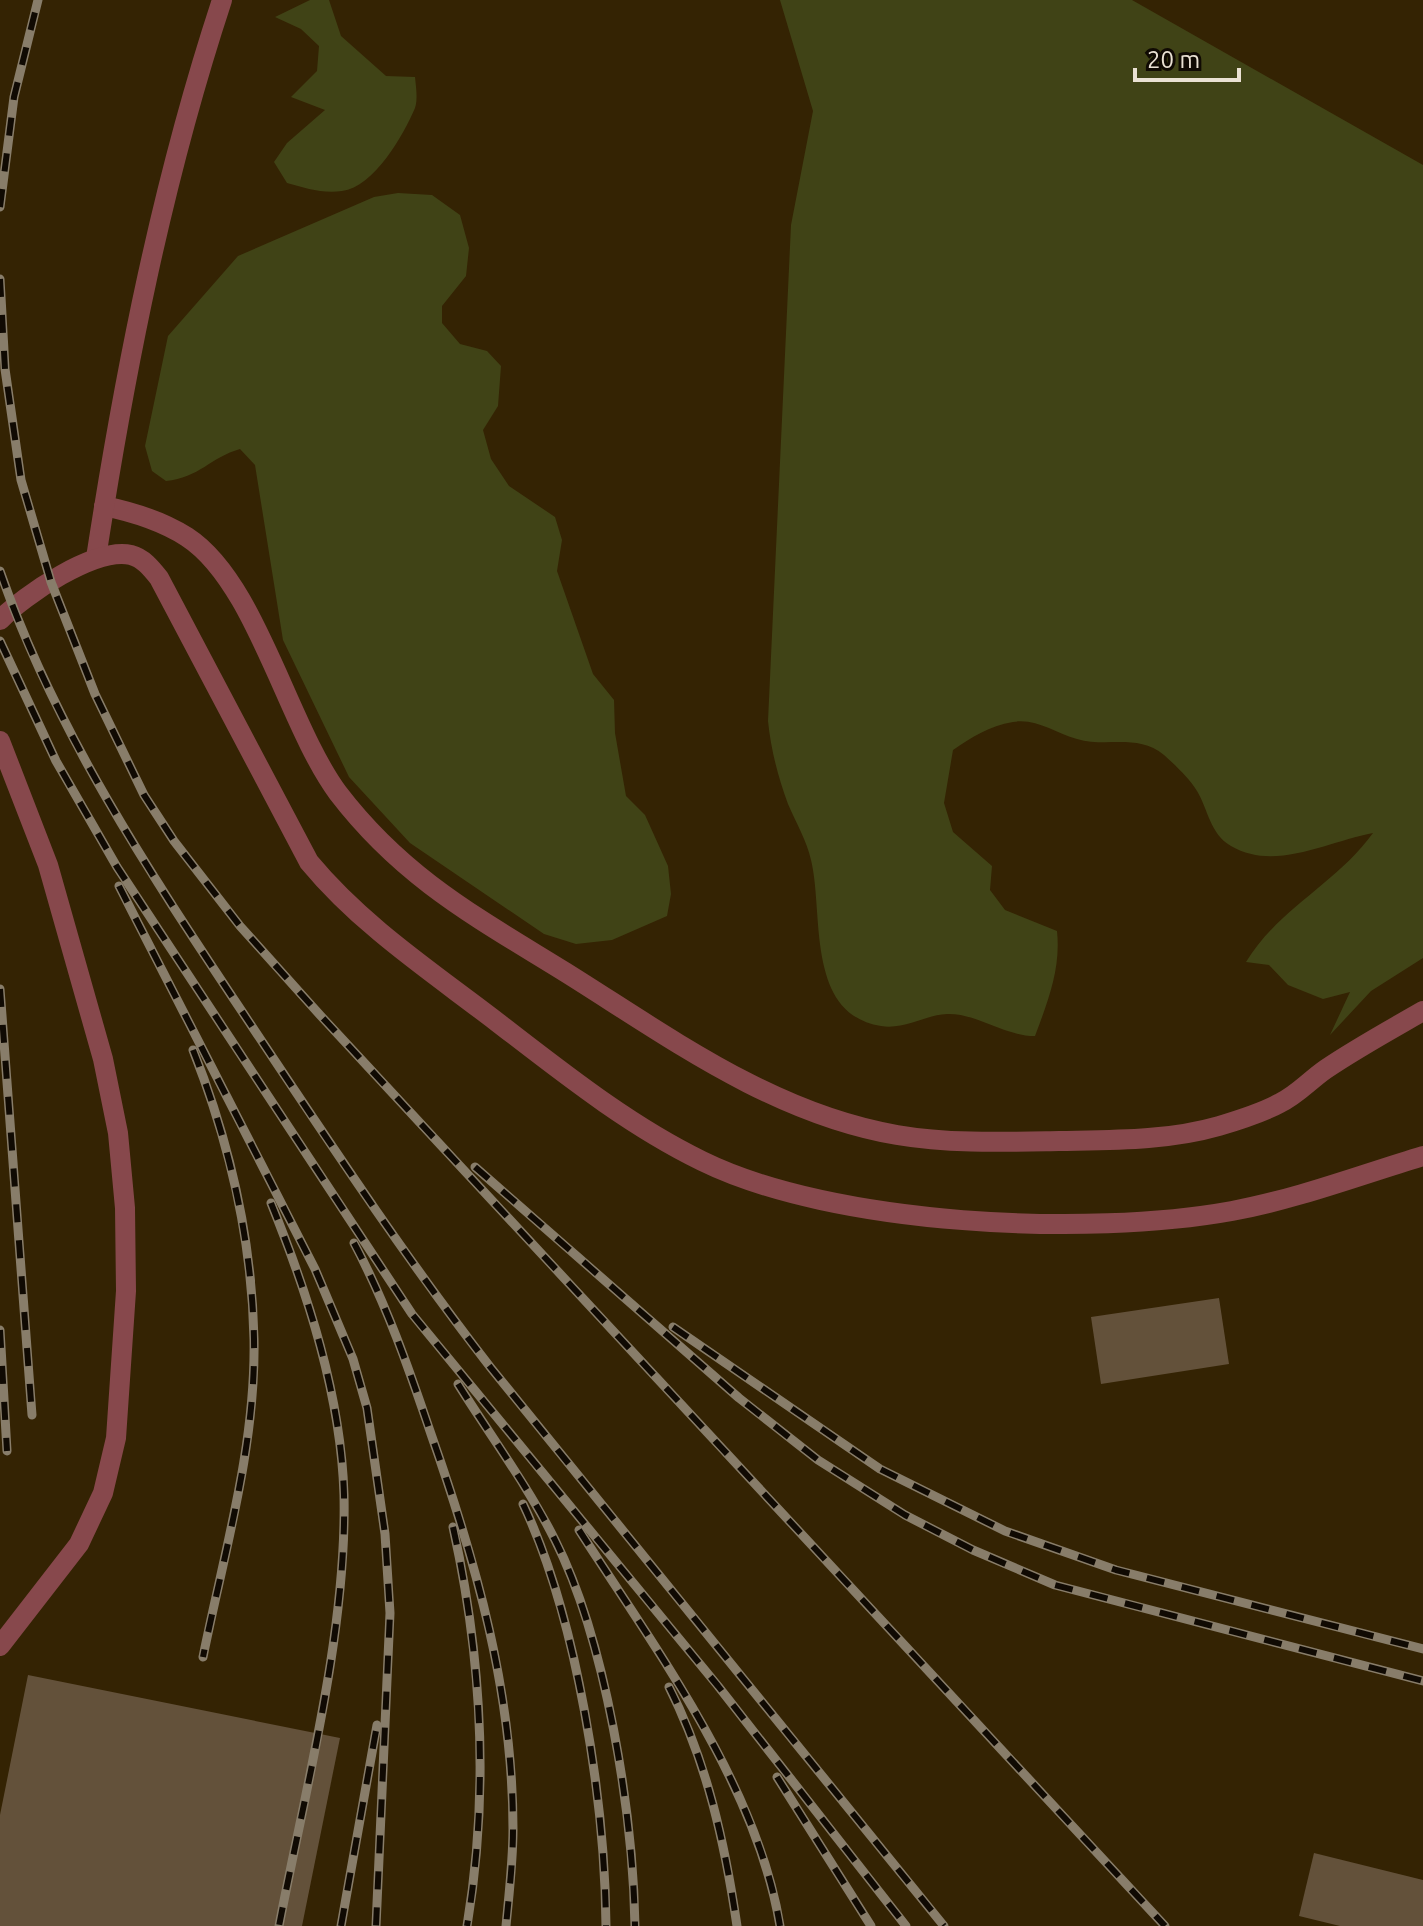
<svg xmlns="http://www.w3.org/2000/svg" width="1423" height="1926" viewBox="0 0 1423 1926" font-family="Ubuntu,sans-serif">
	<rect width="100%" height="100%" fill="#2d1f07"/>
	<rect fill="#342303" x="0" y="0" width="1423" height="1926"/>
	<g fill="#404316">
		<path d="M310,0h19l12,36 45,40 29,1c1,10 3,23 0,31 -12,28 -41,79 -73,83 -19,3 -37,-3 -55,-8l-13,-21 13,-19 38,-33 -34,-13 26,-26 2,-25 -18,-17 -26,-12z"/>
		<path d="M780,0h352l291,165v793l-52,33 -41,44 20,-43 -27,7 -35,-14 -19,-20 -23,-3c33,-54 90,-78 127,-129 -44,8 -98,39 -142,13 -21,-12 -23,-37 -34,-55 -7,-12 -23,-27 -33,-36 -27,-22 -57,-7 -87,-16 -22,-6 -41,-21 -64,-17 -24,4 -41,15 -60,28l-9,53 9,29 39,34 -2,24 15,20 52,21c4,38 -9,70 -22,105 -31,0 -58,-23 -88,-22 -22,1 -43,16 -66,12 -76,-12 -57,-113 -70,-166 -4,-19 -15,-37 -23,-56 -10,-27 -17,-54 -20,-83l23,-496 22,-114z"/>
		<path d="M398,193l34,2 28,20 9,33 -3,28 -24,30v17l18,21 27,7 14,15 -3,40 -15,24 8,29 18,27 46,31 7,23 -5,31 36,103 21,26 1,33 11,63 19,19 23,51 3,28 -4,22 -55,24 -36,4 -32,-10 -134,-91 -61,-66 -66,-137 -28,-175 -15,-16c-29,8 -41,29 -74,32l-14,-10 -7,-25 23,-110 70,-80 136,-59z"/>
	</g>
	<g fill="#63513a">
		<polygon points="1219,1298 1229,1364 1101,1384 1091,1317"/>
		<polygon points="28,1675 340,1738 302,1926 0,1926 0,1815"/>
		<polygon points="1314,1853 1423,1880 1423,1926 1340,1926 1299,1916"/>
	</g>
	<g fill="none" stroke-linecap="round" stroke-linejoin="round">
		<g stroke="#87484c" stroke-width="20">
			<path d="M104,506c29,6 58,15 83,31 69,45 100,187 151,256 65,85 138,124 227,179 104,65 208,142 332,163 52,9 109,7 162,6 53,-1 108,0 160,-15 20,-6 43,-13 61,-23 17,-8 30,-23 46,-34 31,-21 64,-39 97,-58"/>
			<path d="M96,558c29,-188 66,-376 126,-558"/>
			<path d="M0,620c24,-25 95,-73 131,-65 12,3 20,13 28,23l150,284c53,64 123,110 188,160 65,50 131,103 205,139 132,65 387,76 530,50 65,-12 128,-36 191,-55"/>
			<polyline points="0,741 48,865 103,1059 118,1133 125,1208 126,1291 116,1438 103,1493 79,1544 0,1646"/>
		</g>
		<g stroke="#887d6a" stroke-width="9">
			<g id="rail">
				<polyline points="0,207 14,97 38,0"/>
				<polyline points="0,279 5,369 21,480 51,582 95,694 144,795 174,841 240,926 320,1015 1165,1926"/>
				<path d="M0,571c57,166 158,314 255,460 76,114 152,229 236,337l453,558"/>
				<polyline points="0,641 56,761 117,867 412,1314 718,1686 906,1926"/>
				<polyline points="119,886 315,1269 353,1359 367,1408 385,1534 390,1613 376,1926"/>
				<polyline points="0,989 32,1415"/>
				<path d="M193,1050c36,91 59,191 61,289 2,107 -30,214 -51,318"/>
				<polyline points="475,1167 739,1398 818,1460 905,1515 973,1550 1055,1585 1423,1681"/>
				<path d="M271,1203c37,91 70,193 73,292 3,137 -39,296 -65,431"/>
				<path d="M354,1243c32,60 55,126 77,191 45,128 82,258 82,395 0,32 -4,65 -7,97"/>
				<polyline points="673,1327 880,1469 1005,1531 1116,1570 1423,1649"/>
				<polyline points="0,1330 7,1451"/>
				<path d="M458,1384c32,51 70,102 97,156 51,101 78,273 80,386"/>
				<path d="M523,1504c54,114 82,296 83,422"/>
				<path d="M453,1527c29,131 36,267 14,399"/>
				<path d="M579,1530c76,118 178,255 201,396"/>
				<path d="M669,1687c38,75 56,157 68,239"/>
				<polyline points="777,1777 871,1926"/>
				<polyline points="341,1926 377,1725"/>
			</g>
		</g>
		<use href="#rail" stroke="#100a03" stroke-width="6" stroke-dasharray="18" stroke-linecap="butt"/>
	</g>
	<path d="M1135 68v12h104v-12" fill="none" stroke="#eae1d3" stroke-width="4"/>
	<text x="1147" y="68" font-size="24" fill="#eae1d3" stroke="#100a03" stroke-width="6" paint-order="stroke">20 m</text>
</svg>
